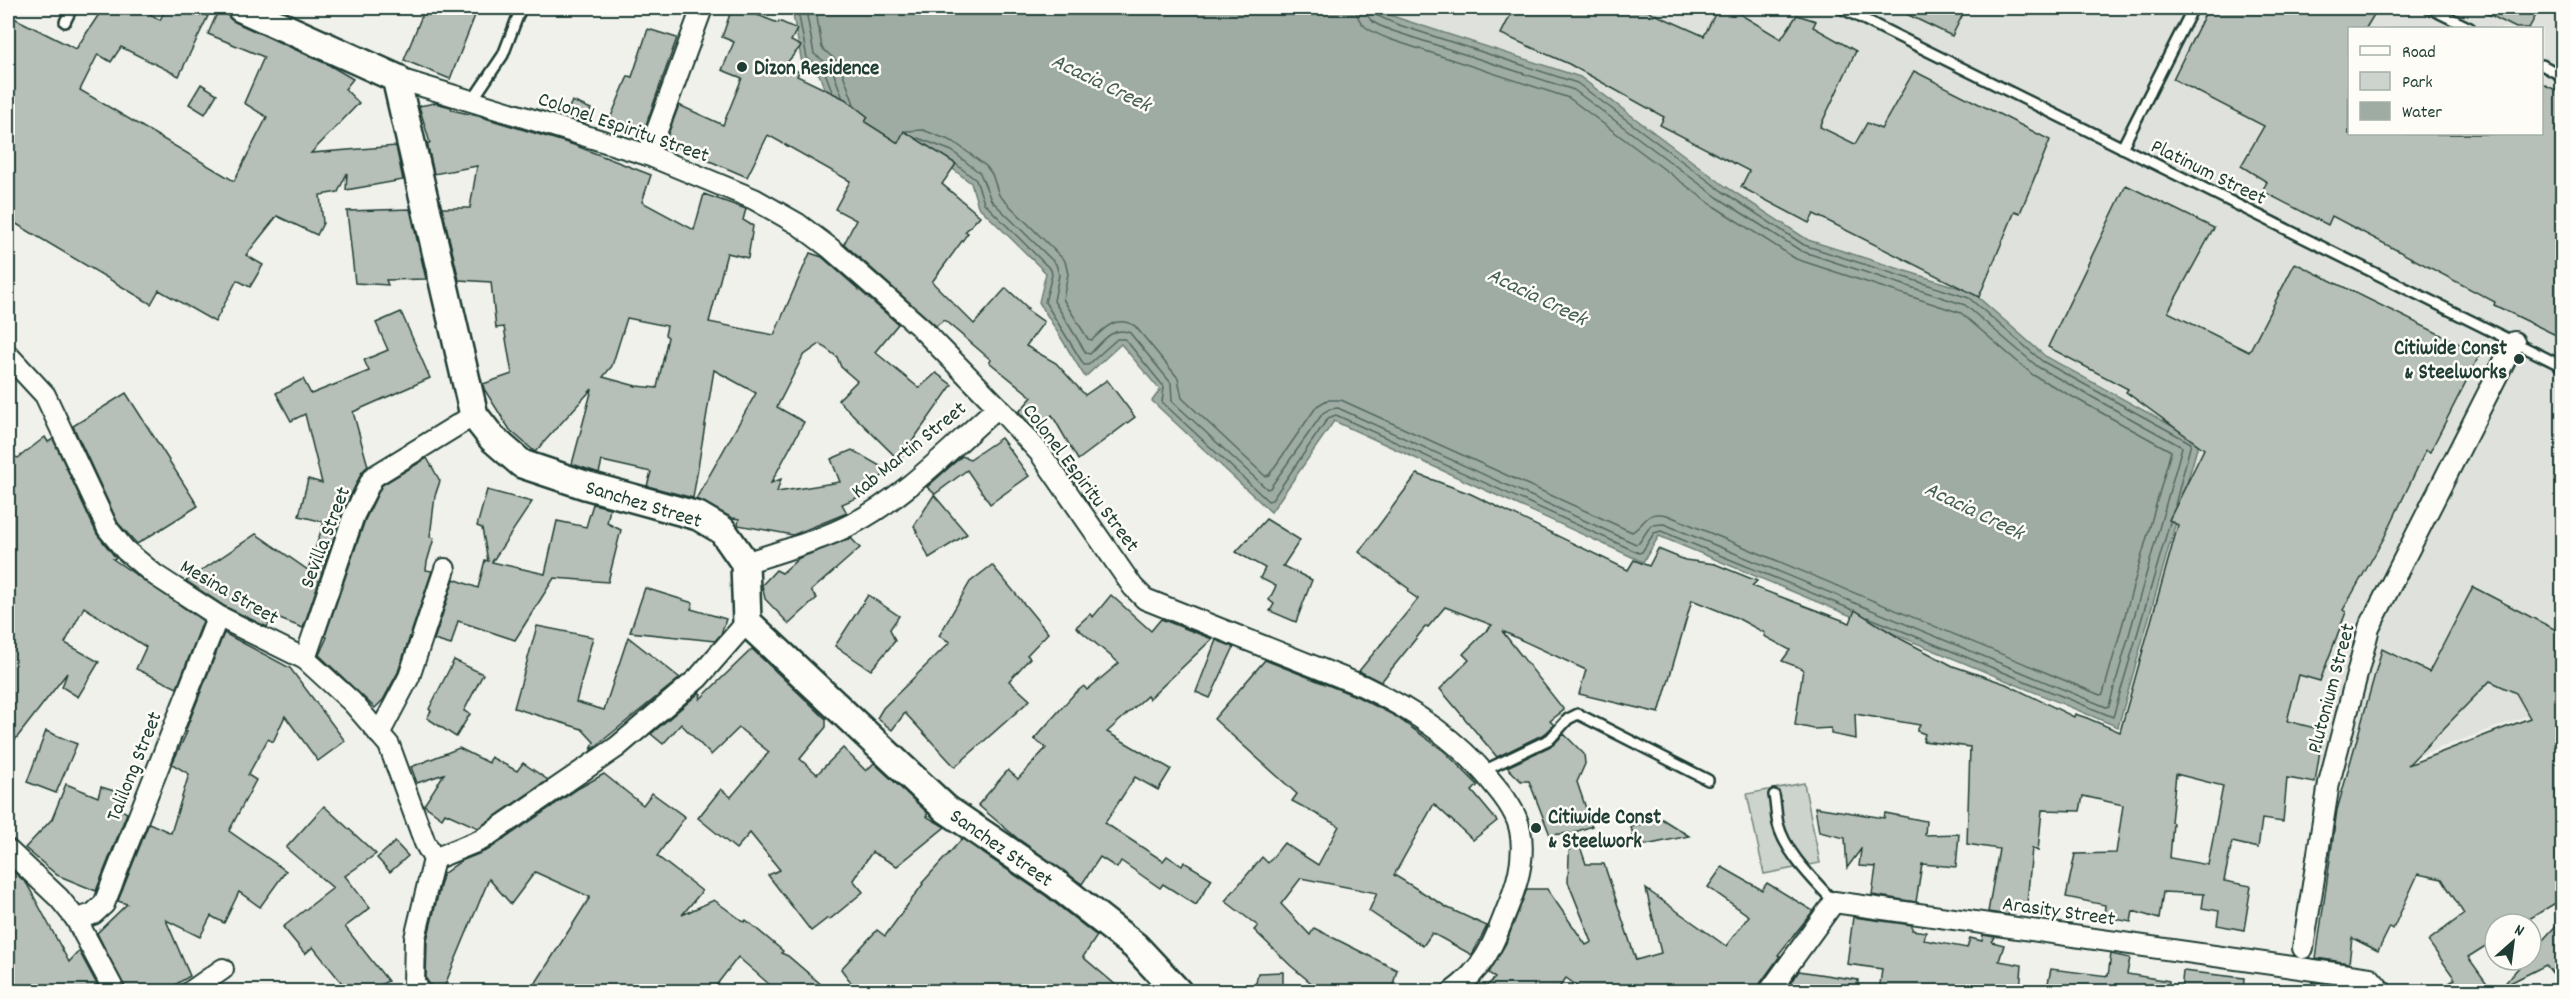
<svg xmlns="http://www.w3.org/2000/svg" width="2570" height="999" viewBox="0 0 2570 999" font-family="Dekko,sans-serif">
	<rect width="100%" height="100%" fill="#f0f1eb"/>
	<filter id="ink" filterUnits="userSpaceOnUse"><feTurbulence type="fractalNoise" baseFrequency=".0167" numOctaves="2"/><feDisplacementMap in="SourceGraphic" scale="12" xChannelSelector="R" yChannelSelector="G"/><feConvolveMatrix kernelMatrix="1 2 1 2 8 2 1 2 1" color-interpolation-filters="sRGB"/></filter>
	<g filter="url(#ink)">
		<path fill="#dfe2dc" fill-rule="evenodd" d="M1373,8h1189v695l-179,66 -35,1 -230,-43 81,-286 -154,-85 -73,-64 -164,-52 -83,-54zM2350,28h192v106h-192z"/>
		<polygon fill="#cdd3cd" stroke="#768880" stroke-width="1.5" points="1804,783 1820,863 1764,874 1747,794"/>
		<polygon fill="#9faca4" stroke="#6c8077" stroke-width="1.5" points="796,8 1373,8 1398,18 1580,77 1725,186 1808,240 1972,292 2045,356 2199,441 2118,727 1659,536 1643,562 1334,421 1271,512 1152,401 1160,390 1121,344 1085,377 1039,302 1046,273 978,206 971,183 945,163 836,121 819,74 802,63 793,15"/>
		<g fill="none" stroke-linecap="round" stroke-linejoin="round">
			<g stroke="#526961" stroke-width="1.5">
				<polyline points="801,8 799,16 807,58 824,70 832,91"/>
				<polyline points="809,8 807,16 814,54 831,66 842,96"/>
				<polyline points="818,8 817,17 822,48 839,63 854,104"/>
				<polyline points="1373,8 1376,15 1396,24 1577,83 1722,191 1804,245 1969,298 2042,361 2191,443 2175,505"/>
				<path d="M906,131l17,-1 31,12 32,24 6,8 7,21 66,66 3,13 -5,25 25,40 4,1c13,-13 25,-25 43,-14l43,52 4,20 83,78 4,-1 48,-69 10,-6h14l291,132c14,-8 13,-22 35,-17l433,180 3,-1 68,-243 -138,-76 -72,-62 -165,-54 -84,-54 -143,-107 -180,-59c-16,-7 -32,-12 -33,-31"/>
				<path d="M918,138l34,13 28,22 11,27 65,64 3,11 -5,26 32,52 4,1c11,-11 23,-29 40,-21l41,50 1,18 95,88 3,-1 53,-75 7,-4 8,-1 298,136 3,-1 12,-18 13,-1 442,183 3,-1 73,-259 -144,-80 -73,-62 -164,-54 -84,-54 -143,-107 -181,-59c-12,-5 -26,-8 -28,-23"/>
				<polyline points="957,165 976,180 984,203 1051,270 1052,275 1045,302 1084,365 1088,365 1117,339 1125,339 1164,387 1162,402 1268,501 1272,500 1328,418 1336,415 1639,553 1642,552 1654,533 1661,531 1853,610"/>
				<polyline points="1868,617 2113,717 2170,522"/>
			</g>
		</g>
		<g fill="#b6bfb8" stroke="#1f3d34" stroke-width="1.5" fill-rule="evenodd">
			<polygon points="103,8 140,8 160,20 166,8 190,8 208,16 179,76 121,47 111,62 98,54 80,90 234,181 267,117 244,103 264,57 208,34 218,11 227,15 235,22 329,65 353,79 345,89 359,103 311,153 396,146 403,180 346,190 347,173 338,192 320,195 323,223 317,235 277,216 246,255 263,265 250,287 237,280 215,322 159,290 151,304 8,219 8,15 76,49"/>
			<polygon points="425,8 478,8 450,79 404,60"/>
			<polygon points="732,8 739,8 778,23 779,21 797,29 791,41 801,46 785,65 799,72 797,76 845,99 868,117 865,122 898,143 904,131 956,164 942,184 980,216 965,232 968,233 932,282 974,324 1006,288 1028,308 1026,309 1044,322 1026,346 1056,363 1085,395 1107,380 1135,417 1078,460 1052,415 1035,430 1019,412 1032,397 989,362 991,360 944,320 936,326 844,244 856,220 835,209 850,181 768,135 747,177 665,142 679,105 723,125 742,78 722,70 734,42 722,37"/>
			<polygon points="1514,8 1641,8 1704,36 1718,8 1730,8 1781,39 1797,15 1816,21 1813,27 1856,51 1820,127 1855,144 1867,123 1881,129 1914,71 2050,140 2020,213 2015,211 1979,297 1814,214 1809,223 1741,187 1749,171 1660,125 1664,117 1569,64 1501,34"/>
			<polygon points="1894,8 1966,8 1952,36"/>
			<polygon points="2208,8 2378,8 2366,28 2349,28 2349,134 2541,134 2541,83 2562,93 2562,338 2494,305 2495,302 2332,216 2328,225 2262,191 2267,182 2241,166 2264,126 2173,79"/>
			<polygon points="2476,8 2540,8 2529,28 2516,28"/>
			<polygon points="648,29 677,38 643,133 610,119 628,76 632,77"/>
			<polygon points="201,84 217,94 205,114 189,104"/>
			<polygon points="572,101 591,109 585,123 565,117"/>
			<path d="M435,103l16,4 1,3 26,6 96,29 77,30 -9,27 52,28 10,-36 42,15 -3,11 10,6 -5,32 -21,-5 -18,69 65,13 36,-82 12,4 76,67 -23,28 44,36 17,-15 16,12 -53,75 -61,-60 19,-19 -16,-14 -4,-10 -17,-13 -17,12 -26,51 27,15 -33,61 10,-4 -4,13 63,-10 -9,-23 21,-9 37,21 -23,17 2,5 -26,11 5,9 -54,22 -55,-10 1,-6 -7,-1 -36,-19 60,-106 -42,-23 -21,128 -46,-12 4,-14 -49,-11 -3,12 -27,-9 20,-75 -57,63 -25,-22 -26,-41 -1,-5 29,-10 -8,-47 -8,1 -5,-46 -32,-2 -17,-72h28l7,-42 -43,8 -7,-31h3l-11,-37zM627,318l40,8 -2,9 3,2 -11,51 -21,-2 -33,-9 9,-11z"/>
			<path d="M2126,185l88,43 -46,84 81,40 46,-89 185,91 -50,98 -4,-2 -42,88 -41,72 3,2 -26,69 -21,-6 -12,46 36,9 -8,53 -28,-5 -4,44 -21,-3 -4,29 -26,-6 -8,39 27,5 -7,44 -27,-5 2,-14 -17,-3 2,-14 -41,-2 -4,27 -26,-8 -2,11 -27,-5 1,-12 -39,-8 9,-43 41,-1 7,-48 -40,-9 -3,15 -38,-1 -4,41 -6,-3 -5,56 -11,-2 -8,13 -20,-3 11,-63 -32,-5 3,-97 -47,-6 2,-7 -8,-3 3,-6 -65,-11 1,25 -25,-5v-6l-17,1 -19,-4 8,-56 -21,-8 8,-11 -26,-14 1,-3 -28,-15 -45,-18 -33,113 -80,-19 7,-24 -84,-39 62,79 -14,11 4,4 -8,8 -49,24 -57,-68 29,-29 -6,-6 29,-29 -47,-18 -17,20 -2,-1 -45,56 -22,-11 59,-72 -10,-7 1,-3 -50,-37 58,-78 54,20 157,76 6,-10 15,6 9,-17 27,11 30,4 42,17 -5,5 98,37 5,-13 46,29 52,27 53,18 68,33 1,-3 12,4 33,14 58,-207 -9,-5 35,-71 -78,-57 2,-3 -80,-42zM2176,774l47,12 -15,79 -38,-7 3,-35 -2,-1z"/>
			<polygon points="410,209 426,279 386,280 388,285 355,283 347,211"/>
			<polygon points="401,312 430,378 353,412 368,466 362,472 343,511 303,628 272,616 267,627 224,606 186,581 256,534 308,570 324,522 299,516 308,479 322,483 305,414 291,421 276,393 303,379 311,394 369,371 364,360 388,350 376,323"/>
			<polygon points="126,393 198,506 137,544 118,523 73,426"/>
			<polygon points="45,437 48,442 53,439 97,534 116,558 113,559 203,621 177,688 136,669 146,647 84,607 65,643 99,662 78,697 62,687 67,673 8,749 8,454 18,458"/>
			<polygon points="1001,438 1029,476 990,504 967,470 935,494 927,487 962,456 970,459"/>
			<polygon points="427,458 440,481 435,496 430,537 434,538 427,562 426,570 432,571 398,672 383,700 375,708 319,655 327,637 325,636 365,520 382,485"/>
			<polygon points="487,490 532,502 492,562 545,574 557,521 586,527 593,504 610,508 607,523 621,530 608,582 554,578 515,640 458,621 451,645 434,640 454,579 478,588 485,560 488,561 482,528 477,526"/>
			<polygon points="934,495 967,534 929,558 914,526"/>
			<polygon points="1266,519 1300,540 1283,566 1312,580 1296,622 1270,611 1274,604 1269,600 1276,586 1260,578 1265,568 1236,552"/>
			<polygon points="851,538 860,548 811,591 817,598 789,624 765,599 762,585 776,570 782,573 799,558"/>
			<polygon points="992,565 1048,633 1027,655 1030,658 1009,681 1030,700 955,767 905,713 892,730 877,718 883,708 950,642 939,636 970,582"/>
			<path d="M2473,587l89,46v266l-41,25h-26v16l-27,17 25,35h-57l19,-13 -27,-38 36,-27 -22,-35 -24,-5 -25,55 -3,-2 -12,24 -26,-13 -3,25 -33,-5 21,-148 45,-161 47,23zM2490,681l26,12 14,25 -122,47z"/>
			<polygon points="645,588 693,603 691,609 726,619 721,634 715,641 630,632"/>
			<polygon points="868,595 899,616 890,629 895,641 871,670 835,646"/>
			<polygon points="1111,595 1151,631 1161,619 1212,639 1149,699 1147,696 1107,732 1171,769 1158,790 1135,777 1105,823 1163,861 1167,856 1182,866 1184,862 1212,879 1196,905 1163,884 1160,888 1121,861 1117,868 1100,857 1082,884 1017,838 978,805 1008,770 1018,779 1046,748 1034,739 1074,694 1084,686 1087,690 1119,663 1076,627 1090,614 1093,617"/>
			<polygon points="537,626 593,637 576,702 604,710 628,637 680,678 591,750 594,742 582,729 514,708"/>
			<polygon points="224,633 290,668 345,741 318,761 285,716 273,742 268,739 248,775 256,780 229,831 286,871 260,907 239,892 224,923 211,916 200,937 166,920 190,976 163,992 127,992 97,933 127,904 118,901 149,823 171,833 189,774 172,764 187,732 185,732"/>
			<polygon points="1216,640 1234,647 1210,698 1196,692"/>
			<polygon points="752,649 826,719 826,727 800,759 817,774 843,748 866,771 874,763 928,813 926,816 945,827 897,866 872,852 853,880 863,892 829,920 828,918 811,931 768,875 780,870 750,833 736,849 698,818 721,789 731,797 769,752 739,728 711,755 681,724 663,744 651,734 699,693 701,694 699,700"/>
			<polygon points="454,660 483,674 464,711 470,714 456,737 427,718 431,711 429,709"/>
			<polygon points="1265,660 1358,697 1395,716 1444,751 1478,785 1472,791 1497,821 1473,840 1434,804 1394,875 1448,908 1487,926 1472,955 1432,933 1423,946 1396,929 1369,911 1377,893 1301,878 1281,904 1310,935 1314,928 1397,970 1391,992 1322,992 1291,966 1254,930 1258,926 1225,901 1262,857 1268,863 1284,843 1318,865 1339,826 1292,801 1297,794 1214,719"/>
			<polygon points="46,731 77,744 56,793 27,782"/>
			<polygon points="1564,734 1584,754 1585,764 1577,782 1592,826 1575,832 1586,864 1604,864 1636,960 1661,953 1646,889 1726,946 1749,916 1708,887 1722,867 1762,890 1767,883 1813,911 1778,955 1780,956 1754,992 1586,992 1566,978 1556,992 1480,992 1495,978 1489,973 1506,943 1527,889 1547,889 1586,945 1592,942 1568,882 1570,833 1550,835 1529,781 1521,781 1507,767 1553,745"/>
			<polygon points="459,748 489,763 491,757 517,771 523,763 548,780 478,828 445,813 442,818 424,805 444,774 417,783 411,767"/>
			<polygon points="604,774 643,805 652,793 685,817 657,856 702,891 682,915 714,900 744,922 746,920 783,951 781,953 788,956 830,992 778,992 738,957 711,992 530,992 590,897 535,872 511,904 489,879 442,992 431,986 426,979 427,940 443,874 461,861 488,850 579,788"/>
			<polygon points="66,784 98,797 101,787 124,794 118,808 127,813 96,891 57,875 25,848 52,819"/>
			<polygon points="324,806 376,854 345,876 370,908 345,927 388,981 366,992 349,992 313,947 305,954 283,927 333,888 286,848"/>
			<polygon points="1815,807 1884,818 1885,813 1926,821 1925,835 1959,834 1956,867 1922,864 1916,902 1872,895 1876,867 1859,866 1861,849 1847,868 1845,838 1819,832"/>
			<polygon points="1662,819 1689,836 1636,847 1631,827"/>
			<polygon points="962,839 1046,896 1097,936 1083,957 1124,992 858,992 841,969 877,930 885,936 923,884 922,883"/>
			<polygon points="395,842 408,856 390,872 377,858"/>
			<polygon points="8,866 27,884 69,962 79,951 101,992 8,992"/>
			<polygon points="1853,917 1912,925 1912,930 1926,932 1924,940 1967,948 1970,938 1982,941 1983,935 1995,937 1992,942 2004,945 1999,961 2022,965 2020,990 1994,988 1993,992 1879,992 1882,969 1847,964"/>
			<polygon points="2562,919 2562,985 2546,965 2502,987 2525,960 2531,960 2531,953"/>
			<polygon points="2111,954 2130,958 2127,974 2169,981 2168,992 2046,992 2051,969 2108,976"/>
			<polygon points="1799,971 1858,980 1857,992 1790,992 1791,982"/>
			<polygon points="2183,971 2244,978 2243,992 2181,992"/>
			<polygon points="1283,972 1283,992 1254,992 1258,973"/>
			<polygon points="2312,982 2345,987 2345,992 2310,992"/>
		</g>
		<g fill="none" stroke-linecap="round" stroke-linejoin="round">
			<g stroke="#1f3d34" stroke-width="14">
				<g id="lane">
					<polyline points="1841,8 2562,366"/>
					<polyline points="2429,8 2470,28"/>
					<polyline points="65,22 72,8"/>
					<polyline points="2542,65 2562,76"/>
					<polyline points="472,101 503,55 521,8"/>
					<polyline points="2122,148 2193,8"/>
					<polyline points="1483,771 1550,739 1568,719 1578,714 1708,780"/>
					<path d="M1774,795c2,10 2,20 4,29 8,30 36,56 56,78"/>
				</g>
			</g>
			<g stroke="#1f3d34" stroke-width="24">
				<g id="street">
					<path d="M396,78l252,77 106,44 44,25 32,24 90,79 78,80 42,46 93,134 12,12 218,87c52,25 97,55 133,101 10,12 21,27 24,43 6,29 -4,58 -15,84 -13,34 -23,56 -53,78"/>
					<polyline points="648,155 702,8"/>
					<polyline points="8,355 45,395 108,529 125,550 155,575 218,616 305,659 352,702 389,745 425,843 434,859 415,938 414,983 421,992"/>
					<path d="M745,563c36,-12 74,-22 107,-39 53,-27 101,-78 146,-117"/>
					<polyline points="305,659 354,515 373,477 474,415"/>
					<polyline points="379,734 409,677 445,569"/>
					<polyline points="8,850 59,898 76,919 115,992"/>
					<polyline points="434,859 481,840 617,747 698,678 747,622"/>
					<polyline points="76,919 93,914 104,904 218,616"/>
					<polyline points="2303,948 2329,783 2369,628 2514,342"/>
					<polyline points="190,992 223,969"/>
					<polyline points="1769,992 1834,902 2370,978 2382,992"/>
				</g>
			</g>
			<g stroke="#1f3d34" stroke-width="32">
				<polyline id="secondary" points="241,8 396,78 474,415 492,438 522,464 585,485 698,516 722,530 745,563 747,622 946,809 1055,883 1135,946 1178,992"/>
			</g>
			<use href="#lane" stroke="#fdfcf7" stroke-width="9"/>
			<use href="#street" stroke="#fdfcf7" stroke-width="20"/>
			<use href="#secondary" stroke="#fdfcf7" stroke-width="27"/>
		</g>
	</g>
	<g fill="#1f3d34" stroke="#fdfcf7" stroke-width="2">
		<circle cx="742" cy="67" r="6"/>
		<circle cx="2519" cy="359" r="6"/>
		<circle cx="1536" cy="828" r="6"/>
	</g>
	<g text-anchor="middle" stroke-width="5" stroke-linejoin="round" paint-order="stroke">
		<g font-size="21" font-weight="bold" fill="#1f3d34" stroke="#fdfcf7" text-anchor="start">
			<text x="754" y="74">Dizon Residence</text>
			<text x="2507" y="354" text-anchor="end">Citiwide Const<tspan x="2507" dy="24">&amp; Steelworks</tspan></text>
			<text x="1548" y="823">Citiwide Const<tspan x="1548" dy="24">&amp; Steelwork</tspan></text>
		</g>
		<g font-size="21" fill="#1f3d34" stroke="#fdfcf7">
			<text transform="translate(624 126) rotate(19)" y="7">Colonel Espiritu Street</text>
			<text transform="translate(2209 171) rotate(26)" y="7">Platinum Street</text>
			<text transform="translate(908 449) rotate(-39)" y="7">Kab Martin Street</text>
			<text transform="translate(1082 477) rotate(53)" y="7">Colonel Espiritu Street</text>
			<text transform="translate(644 503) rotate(17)" y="7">Sanchez Street</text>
			<text transform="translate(324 537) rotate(-69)" y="7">Sevilla Street</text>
			<text transform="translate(230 591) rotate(30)" y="7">Mesina Street</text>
			<text transform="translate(2330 688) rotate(-75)" y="7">Plutonium Street</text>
			<text transform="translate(133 766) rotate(-68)" y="7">Talilong Street</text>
			<text transform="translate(1002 847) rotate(35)" y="7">Sanchez Street</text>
			<text transform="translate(2059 910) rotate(8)" y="7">Arasity Street</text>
		</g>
		<g font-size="22" font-style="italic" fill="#455e56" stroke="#fdfcf7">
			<text transform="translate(1102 81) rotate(26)" y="8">Acacia Creek</text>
			<text transform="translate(1538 295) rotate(26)" y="8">Acacia Creek</text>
			<text transform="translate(1975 509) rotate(26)" y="8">Acacia Creek</text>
		</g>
	</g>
	<rect width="2570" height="999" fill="none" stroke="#fdfcf7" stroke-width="30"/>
	<rect x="15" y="15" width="2540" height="969" fill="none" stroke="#1f3d34" stroke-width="2" filter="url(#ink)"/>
	<rect x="2348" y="27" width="195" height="108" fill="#fdfcf7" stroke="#a4b0a9" stroke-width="1.5"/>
	<rect x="2360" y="46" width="30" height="9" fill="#fdfcf7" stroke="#a4b0a9" stroke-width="1.5"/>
	<text x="2402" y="57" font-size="18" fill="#1f3d34">Road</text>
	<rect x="2360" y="72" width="30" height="18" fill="#cdd3cd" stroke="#a4b0a9" stroke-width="1.5"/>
	<text x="2402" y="87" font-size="18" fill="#1f3d34">Park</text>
	<rect x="2360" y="102" width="30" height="18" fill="#9faca4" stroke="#a4b0a9" stroke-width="1.5"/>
	<text x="2402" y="117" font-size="18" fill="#1f3d34">Water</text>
	<g transform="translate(2513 942) rotate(28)"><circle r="28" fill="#fdfcf7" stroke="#a4b0a9" stroke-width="1.5"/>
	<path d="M0-4.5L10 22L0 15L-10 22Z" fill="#1f3d34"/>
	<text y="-9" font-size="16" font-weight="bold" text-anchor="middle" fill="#1f3d34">N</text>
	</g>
</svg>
